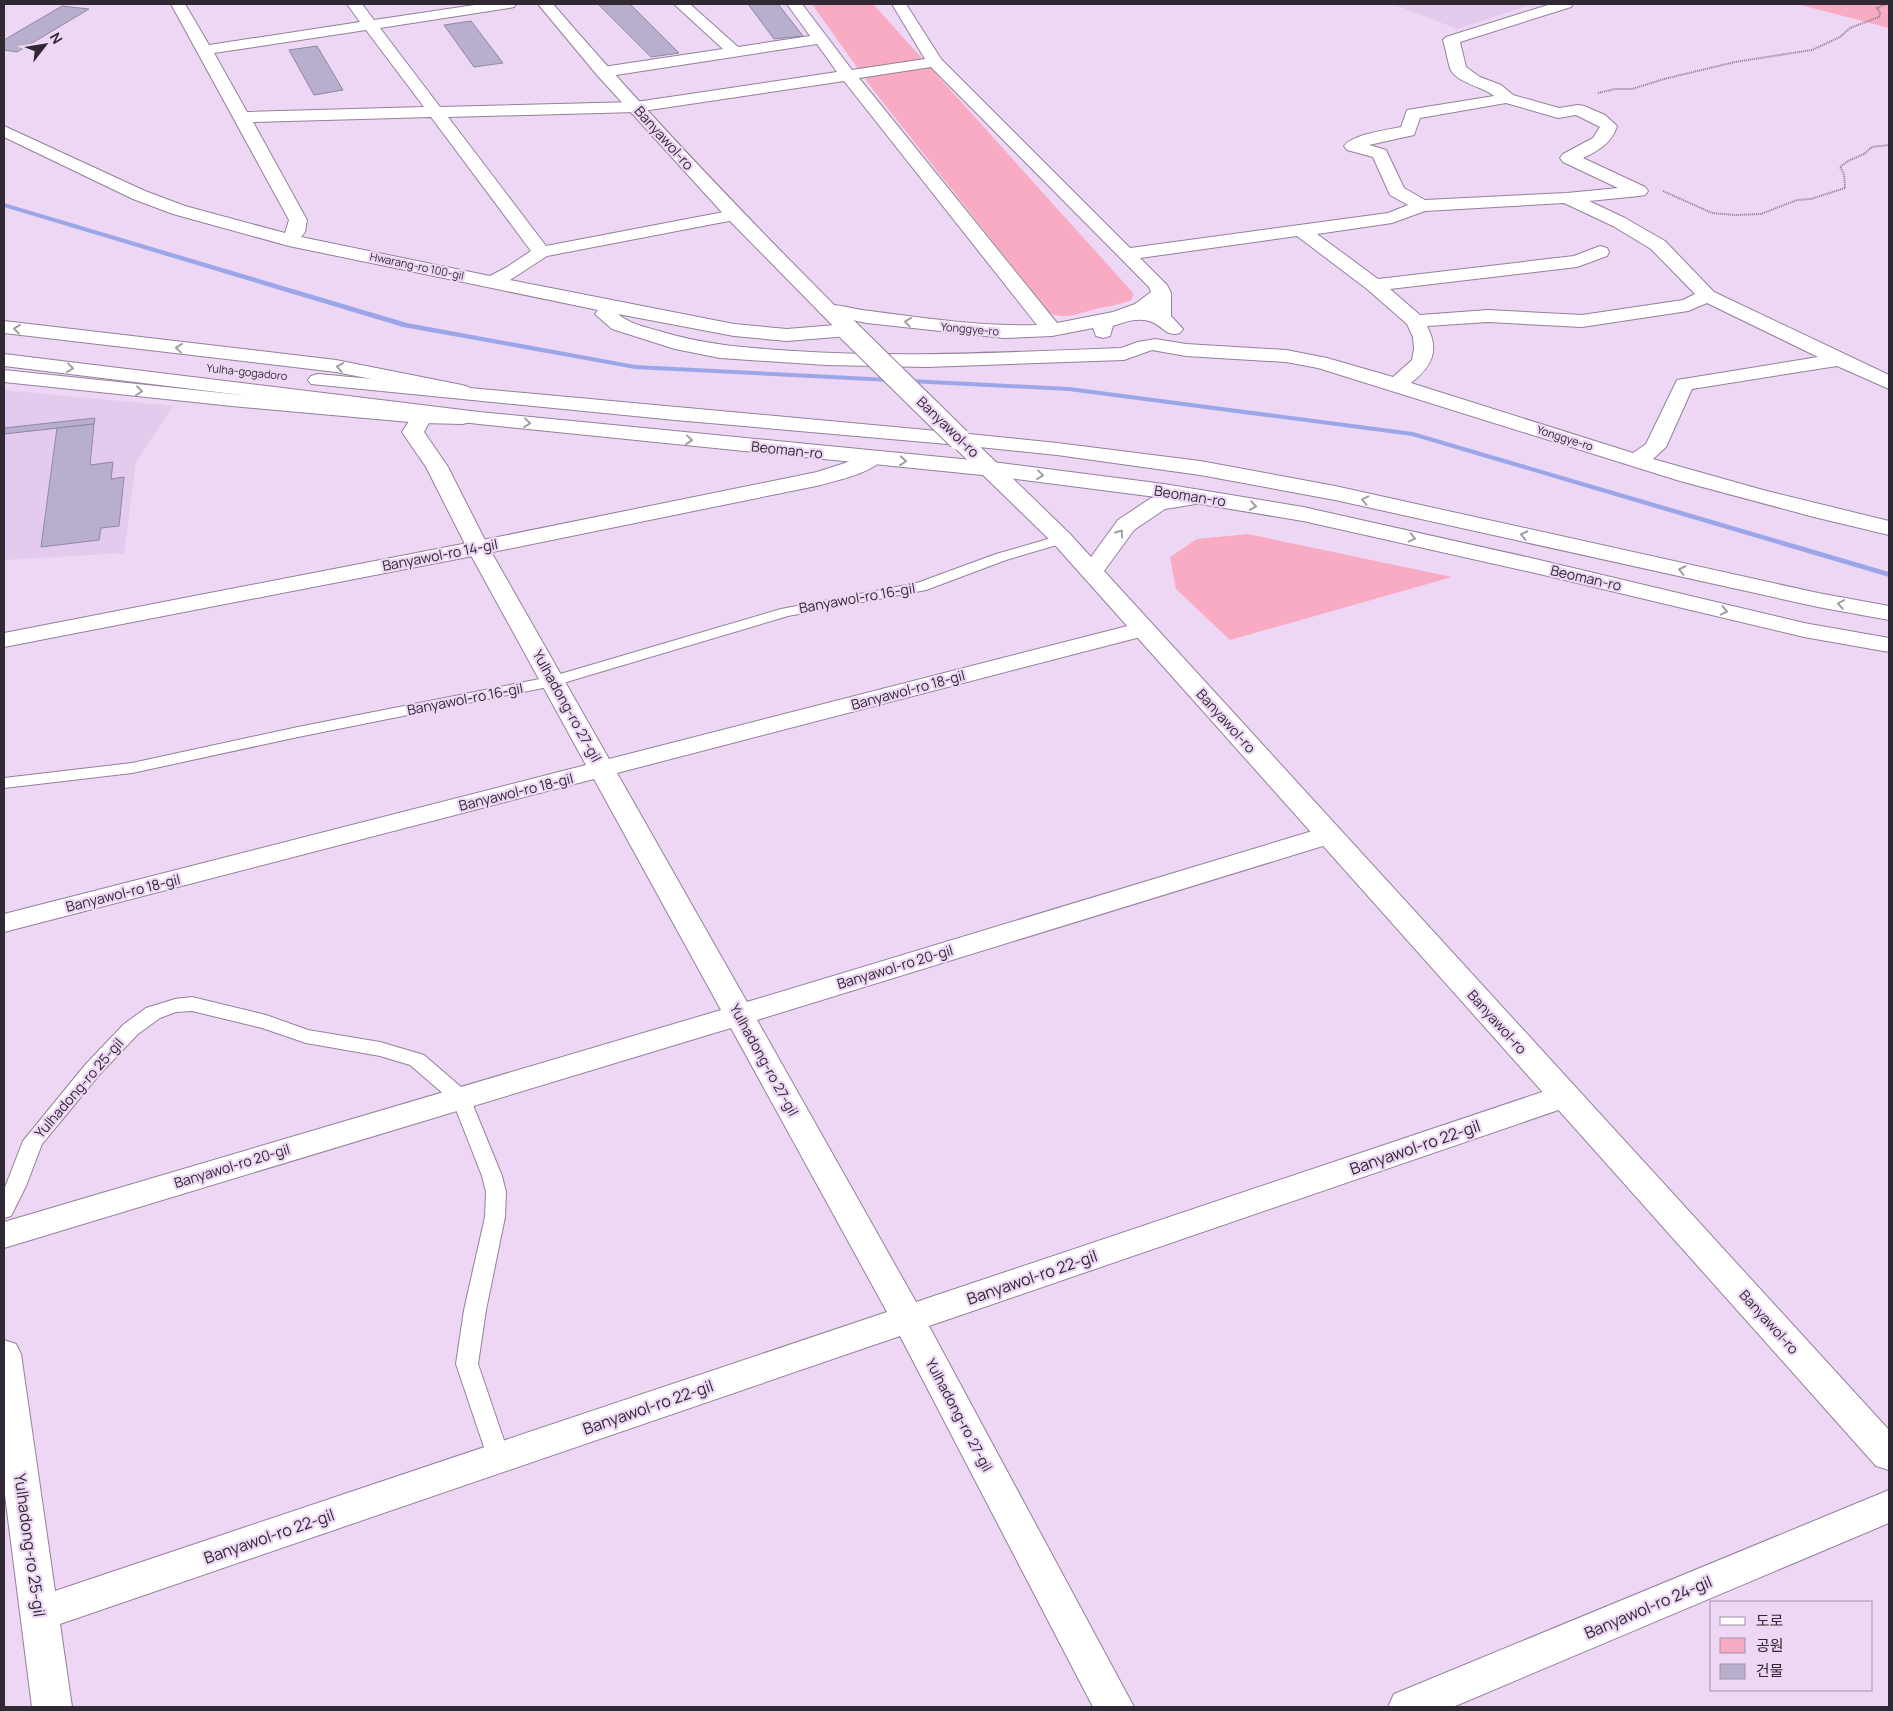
<svg xmlns="http://www.w3.org/2000/svg" width="1893" height="1711" viewBox="0 0 1893 1711" font-family="Manrope,'Noto Sans KR',sans-serif">
	<rect width="100%" height="100%" fill="#edd7f4"/>
	<g fill="#e4caec">
		<polygon points="1393,4 1533,4 1457,29"/>
		<polygon points="4,390 173,406 136,462 124,553 4,560"/>
	</g>
	<g fill="#f8abc3">
		<path d="M812,4h61l261,290 -3,6c-11,5 -23,6 -35,9 -17,4 -30,11 -47,4l-178,-226z"/>
		<polygon points="1797,4 1889,4 1889,28"/>
		<polygon points="1248,534 1452,577 1230,640 1176,589 1170,557 1197,539"/>
	</g>
	<g fill="none" stroke-linecap="round" stroke-linejoin="round">
		<polygon fill="#9ba6e9" fill-rule="evenodd" points="4,203 407,323 635,365 1069,387 1413,432 1889,572 1889,577 1412,436 1069,391 635,369 403,327 4,207"/>
	</g>
	<g fill="#b8afcf" stroke="#8f87a5">
		<polygon points="598,4 630,4 679,53 651,57"/>
		<polygon points="748,4 778,4 803,36 774,39"/>
		<polygon points="62,6 89,9 17,52 4,50 4,40"/>
		<polygon points="471,21 503,63 474,67 444,25"/>
		<polygon points="317,46 343,90 314,95 289,50"/>
		<polygon points="95,418 94,424 4,434 4,428"/>
		<polygon points="94,424 90,465 113,462 111,479 124,477 119,526 101,528 99,540 41,547 57,428"/>
	</g>
	<g fill="none" stroke-linecap="round" stroke-linejoin="round">
		<g stroke="#94809b" stroke-width="2">
			<g id="lane">
				<polygon points="1062,535 1067,536 1069,539 1067,542 1006,560 926,590 788,616 553,686 298,737 132,773 4,788 4,778 132,763 298,727 550,677 781,609 917,583 996,554"/>
				<polygon points="192,997 266,1015 308,1030 380,1042 424,1055 468,1093 502,1176 506,1192 505,1217 486,1310 478,1364 510,1458 506,1465 498,1468 490,1465 456,1364 464,1310 485,1217 486,1192 482,1176 453,1102 410,1065 380,1056 306,1043 262,1028 192,1011 176,1012 160,1018 138,1034 99,1075 42,1144 26,1186 11,1216 4,1218 4,1190 23,1141 85,1065 124,1024 146,1008 175,999"/>
			</g>
		</g>
		<g stroke="#94809b" stroke-width="2">
			<g id="street">
				<path d="M171,4h14l24,41 151,-23 -13,-18h15l12,16 107,-16h35l-2,3 -5,1 -129,20 60,79 196,-5 201,-30 -20,-28 -214,33 -6,-2 -2,-3 2,-3 6,-2 120,-18 -49,-45h16l48,43 72,-11 -23,-32h15l50,66 73,-11 -33,-55h14l35,55 189,189 258,-35 20,-8 -18,-10 -17,-38 -26,-7 -3,-4c9,-12 43,-16 57,-19l6,-17 87,-14c-10,-9 -40,-14 -44,-28 -3,-9 -4,-19 -7,-28l3,-3 105,-33h22l-2,3 -111,35 6,25 14,10 21,8 12,10 46,13 19,-3 6,1 21,9 12,11c-5,17 -19,25 -34,32l62,29 3,4 -3,4 -6,1 -50,5 36,17 40,23 49,51 175,83v14l-52,-23 -145,23 -26,58 -13,12 110,31 126,31v14l-75,-18 -134,-36 -362,-113 -32,-6 -100,-6 -34,-6 -28,10 -197,7 -101,-2 -106,-7 -45,-9 -63,-20 -17,-15 3,-4 -309,-64 -116,-32 -40,-15 -129,-62v-11l141,65 40,15 100,27 4,-13zM366,30l58,77 -177,5 -33,-59zM931,67l218,220 2,5 -16,12 -22,8 -56,11 -198,-245zM844,81l193,244c-55,2 -112,-7 -167,-14 -16,-1 -34,-9 -49,-5l-3,4 3,4 46,9 137,15 48,-2 41,-8 3,8 7,2 7,-2 3,-10c13,-5 26,-9 39,-4 12,5 14,15 28,11l3,-4 -12,-13v-23l-4,-8 -27,-27 157,-22 70,53 40,35 6,13 1,12 -2,11 -19,17 -66,-19 -41,-8 -100,-6 -31,-5 -17,3 -17,6c-109,4 -218,10 -327,3 -46,-3 -90,-6 -135,-20 -14,-4 -29,-7 -41,-17l116,22 53,5 61,-5 7,-2 3,-4 -3,-4 -7,-2 -61,5 -53,-5 -224,-44 37,-24 187,-36 6,-1 3,-4 -3,-4 -6,-1 -188,36 -98,-129 188,-5zM1506,103l52,15 18,-3 24,12 -7,11 -30,16 -3,4 3,4 55,26 -51,5 -142,7 -21,-12 -18,-38 -17,-5 45,-10 6,-17zM431,117l100,134 -24,16 -17,9 -189,-39 4,-5 2,-12 -54,-98zM1564,203l49,23 38,23 44,45 -12,6 -101,15 -94,-5 -68,5 -30,-26 187,-22 30,-11 2,-4 -2,-4 -7,-2 -26,10 -196,23 -61,-45 75,-11 33,-12zM1707,303l111,54 -141,23 -31,64 -13,9 -222,-70c21,-17 29,-32 16,-57l61,-4 94,5 106,-16z"/>
				<polygon points="421,411 428,413 432,417 424,432 448,467 489,548 609,759 1143,622 1152,624 1155,629 1152,634 617,773 747,1002 1319,829 1329,826 1339,829 1343,835 1339,841 757,1020 916,1302 1554,1088 1565,1085 1576,1088 1581,1096 1576,1104 929,1326 1134,1707 1093,1707 900,1336 60,1624 72,1707 32,1707 4,1487 4,1340 16,1344 21,1354 55,1591 887,1312 731,1028 4,1248 4,1222 721,1010 594,779 4,932 4,914 586,765 467,548 426,467 402,432 414,413"/>
				<polygon points="1889,1490 1889,1523 1453,1707 1388,1707 1394,1694"/>
			</g>
		</g>
		<g stroke="#94809b" stroke-width="2">
			<g id="secondary">
				<path d="M538,4h15c96,112 198,218 302,322l3,4 -3,4 -7,2 -7,-2 -113,-115 -131,-144z"/>
				<polygon points="4,321 336,360 462,385 469,387 472,391 469,395 462,397 336,372 4,333"/>
				<polygon points="4,370 232,394 470,414 474,418 470,422 463,424 421,423 232,406 4,382"/>
				<polygon points="959,433 967,434 1070,534 1091,557 1118,520 1151,498 1200,490 1208,492 1211,497 1208,502 1165,509 1134,530 1104,571 1889,1430 1889,1470 1876,1466 1054,544 951,444 948,439 951,434"/>
				<path d="M872,452l8,1 3,5c-10,15 -45,22 -62,27l-343,70 -474,92v-14l474,-92 339,-69 28,-9z"/>
			</g>
		</g>
		<g stroke="#94809b" stroke-width="2">
			<g id="highway">
				<polygon points="4,354 479,412 992,462 1164,484 1303,507 1531,558 1804,623 1889,638 1889,652 1804,637 1531,572 1303,521 1164,498 992,476 479,424 4,366"/>
				<polygon points="318,374 959,433 1057,443 1200,461 1335,486 1818,593 1889,606 1889,620 1818,607 1335,500 1200,475 1057,455 959,445 675,420 311,384 308,380 311,376"/>
			</g>
		</g>
		<g stroke="#897a8d" stroke-width="2" stroke-dasharray="1 1" stroke-linecap="butt">
			<polyline points="1598,93 1615,89 1632,89 1664,79 1735,62 1812,50 1840,37 1850,28 1879,17 1880,13 1877,8 1886,4"/>
			<polyline points="1663,191 1712,213 1735,215 1761,214 1797,200 1811,199 1845,188 1844,174 1840,167 1848,161 1864,154 1872,147 1889,145"/>
		</g>
		<use href="#lane" fill="#fff" fill-rule="evenodd"/>
		<use href="#street" fill="#fff" fill-rule="evenodd"/>
		<use href="#secondary" fill="#fff" fill-rule="evenodd"/>
		<use href="#highway" fill="#fff" fill-rule="evenodd"/>
		<g stroke="#94809b" stroke-width="24" stroke-linecap="butt">
			<polyline id="secondary-bridge" points="848,330 959,439"/>
		</g>
		<use href="#secondary-bridge" stroke="#fff" stroke-width="22"/>
	</g>
	<defs><path id="oneway-chevron" d="M-2-3.5L2.5 0L-2 3.5" fill="none" stroke-width="1.6" stroke-linecap="round" stroke-linejoin="round" transform="scale(1.25)"/></defs>
	<g stroke="#a29ea3">
		<use href="#oneway-chevron" transform="translate(908 322) rotate(-173)"/>
		<use href="#oneway-chevron" transform="translate(17 329) rotate(-173)"/>
		<use href="#oneway-chevron" transform="translate(179 348) rotate(-173)"/>
		<use href="#oneway-chevron" transform="translate(340 367) rotate(-170)"/>
		<use href="#oneway-chevron" transform="translate(70 368) rotate(7)"/>
		<use href="#oneway-chevron" transform="translate(139 391) rotate(6)"/>
		<use href="#oneway-chevron" transform="translate(527 423) rotate(6)"/>
		<use href="#oneway-chevron" transform="translate(689 440) rotate(6)"/>
		<use href="#oneway-chevron" transform="translate(903 461) rotate(5)"/>
		<use href="#oneway-chevron" transform="translate(1040 475) rotate(7)"/>
		<use href="#oneway-chevron" transform="translate(1365 500) rotate(-167)"/>
		<use href="#oneway-chevron" transform="translate(1253 506) rotate(9)"/>
		<use href="#oneway-chevron" transform="translate(1120 533) rotate(-54)"/>
		<use href="#oneway-chevron" transform="translate(1524 535) rotate(-168)"/>
		<use href="#oneway-chevron" transform="translate(1412 538) rotate(13)"/>
		<use href="#oneway-chevron" transform="translate(1682 570) rotate(-168)"/>
		<use href="#oneway-chevron" transform="translate(1841 604) rotate(-170)"/>
		<use href="#oneway-chevron" transform="translate(1724 611) rotate(13)"/>
	</g>
	<g text-anchor="middle" stroke-width="4.5" stroke-linejoin="round" paint-order="stroke">
		<g font-size="11" fill="#302833" stroke="#edd7f4">
			<text transform="translate(417 266) rotate(12)" y="4">Hwarang-ro 100-gil</text>
			<text transform="translate(970 329) rotate(5)" y="4">Yonggye-ro</text>
			<text transform="translate(247 372) rotate(6)" y="4">Yulha-gogadoro</text>
			<text transform="translate(1565 438) rotate(18)" y="4">Yonggye-ro</text>
		</g>
		<g font-size="14" fill="#302833" stroke="#edd7f4">
			<text transform="translate(664 138) rotate(48)" y="5">Banyawol-ro</text>
			<text transform="translate(948 427) rotate(44)" y="5">Banyawol-ro</text>
			<text transform="translate(787 450) rotate(6)" y="5">Beoman-ro</text>
			<text transform="translate(1190 496) rotate(9)" y="5">Beoman-ro</text>
			<text transform="translate(440 555) rotate(-11)" y="5">Banyawol-ro 14-gil</text>
			<text transform="translate(1586 578) rotate(13)" y="5">Beoman-ro</text>
			<text transform="translate(857 598) rotate(-10)" y="5">Banyawol-ro 16-gil</text>
			<text transform="translate(908 690) rotate(-15)" y="5">Banyawol-ro 18-gil</text>
			<text transform="translate(465 699) rotate(-11)" y="5">Banyawol-ro 16-gil</text>
			<text transform="translate(567 706) rotate(61)" y="5">Yulhadong-ro 27-gil</text>
			<text transform="translate(1226 721) rotate(48)" y="5">Banyawol-ro</text>
			<text transform="translate(516 792) rotate(-14)" y="5">Banyawol-ro 18-gil</text>
			<text transform="translate(123 893) rotate(-14)" y="5">Banyawol-ro 18-gil</text>
			<text transform="translate(895 967) rotate(-17)" y="5">Banyawol-ro 20-gil</text>
			<text transform="translate(1497 1022) rotate(48)" y="5">Banyawol-ro</text>
			<text transform="translate(764 1060) rotate(61)" y="5">Yulhadong-ro 27-gil</text>
			<text transform="translate(79 1088) rotate(-49)" y="5">Yulhadong-ro 25-gil</text>
			<text transform="translate(232 1166) rotate(-17)" y="5">Banyawol-ro 20-gil</text>
			<text transform="translate(1769 1322) rotate(48)" y="5">Banyawol-ro</text>
			<text transform="translate(959 1415) rotate(62)" y="5">Yulhadong-ro 27-gil</text>
		</g>
		<g font-size="16" fill="#302833" stroke="#edd7f4">
			<text transform="translate(1415 1147) rotate(-19)" y="6">Banyawol-ro 22-gil</text>
			<text transform="translate(1032 1277) rotate(-19)" y="6">Banyawol-ro 22-gil</text>
			<text transform="translate(648 1407) rotate(-19)" y="6">Banyawol-ro 22-gil</text>
			<text transform="translate(269 1536) rotate(-19)" y="6">Banyawol-ro 22-gil</text>
			<text transform="translate(30 1545) rotate(82)" y="6">Yulhadong-ro 25-gil</text>
			<text transform="translate(1648 1607) rotate(-23)" y="6">Banyawol-ro 24-gil</text>
		</g>
	</g>
	<rect width="1893" height="1711" fill="none" stroke="#302833" stroke-width="10"/>
	<rect x="1710" y="1601" width="162" height="90" fill="#edd7f4" stroke="#a191a7"/>
	<rect x="1720" y="1617" width="25" height="8" fill="#ffffff" stroke="#a191a7"/>
	<text x="1756" y="1626" font-size="15" fill="#302833">도로</text>
	<rect x="1720" y="1638" width="25" height="15" fill="#f8abc3" stroke="#a191a7"/>
	<text x="1756" y="1651" font-size="15" fill="#302833">공원</text>
	<rect x="1720" y="1664" width="25" height="15" fill="#b8afcf" stroke="#a191a7"/>
	<text x="1756" y="1676" font-size="15" fill="#302833">건물</text>
	<g transform="translate(45 45) rotate(59)" stroke="#edd7f4" stroke-width="4" paint-order="stroke">
	<path d="M0-4L9 19L0 12L-9 19Z" fill="#302833"/>
	<text y="-8" font-size="14" font-weight="bold" text-anchor="middle" fill="#302833">N</text>
	</g>
</svg>
